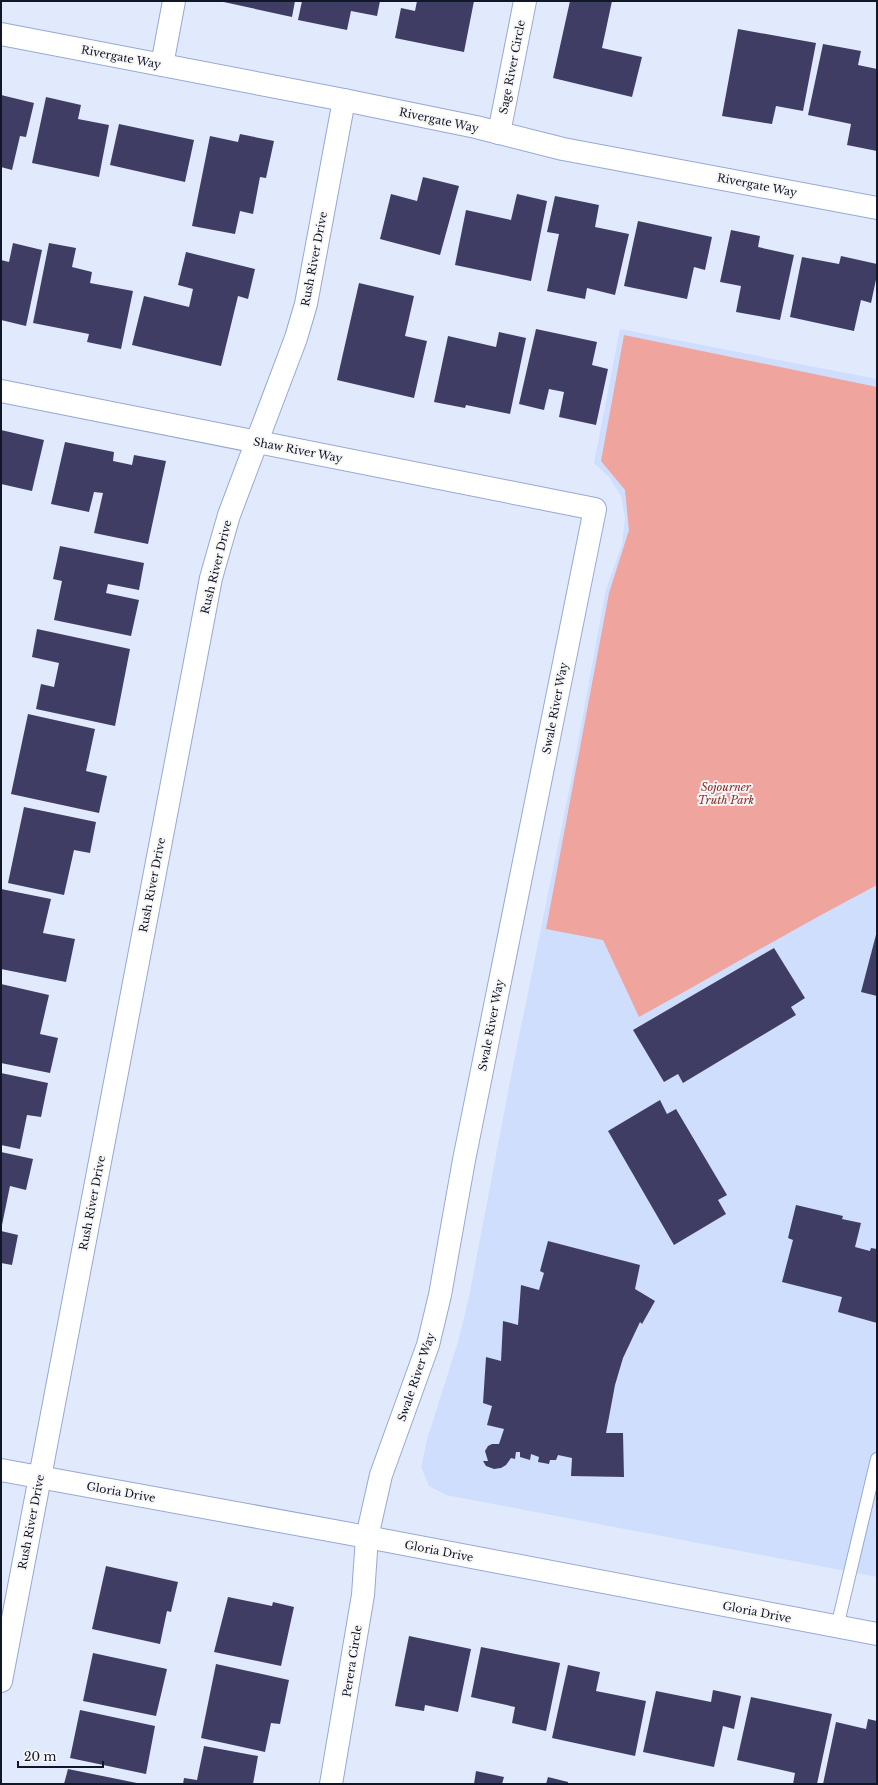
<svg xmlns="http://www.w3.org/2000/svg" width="878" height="1785" viewBox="0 0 878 1785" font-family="'Libre Baskerville',serif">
	<rect width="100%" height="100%" fill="#e1eafd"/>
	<polygon fill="#cfdefd" points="620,329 877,379 877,1577 446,1495 429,1486 421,1467 428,1436 458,1342 469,1297 512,1071 570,786 606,589 622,545 625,518 621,496 610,478 594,463"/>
	<path fill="#efa49d" d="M624,335l253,52v498c-80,42 -158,88 -238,132l-36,-77 -57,-11 63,-336 20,-63 -4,-40 -24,-29z"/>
	<g fill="#403d65">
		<polygon points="219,1 295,1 292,17"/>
		<polygon points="302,1 380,1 377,16 351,11 347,30 298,20"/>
		<polygon points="417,1 474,1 464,52 395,38 401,8 415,11"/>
		<polygon points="570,1 612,1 602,48 642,57 632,97 553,78"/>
		<polygon points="738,29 816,43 803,111 776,106 772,124 722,116"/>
		<polygon points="823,44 861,51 858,65 877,69 877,151 847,145 851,124 808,115"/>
		<polygon points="1,95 34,103 26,137 20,136 12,170 1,167"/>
		<polygon points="46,97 81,105 78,119 109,125 99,177 32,163"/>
		<polygon points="119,124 194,140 185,182 110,165"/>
		<polygon points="240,134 274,141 266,178 260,177 253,214 240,211 235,234 192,226 210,136 238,142"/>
		<polygon points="423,177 459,186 440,255 380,239 391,194 417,201"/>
		<polygon points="517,194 547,201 531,281 455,265 466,210 511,220"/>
		<polygon points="555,196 599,205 595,227 629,234 615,295 587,288 585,299 547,291 559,234 547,232"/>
		<polygon points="638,221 712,237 705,270 694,267 687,299 624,286"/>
		<polygon points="731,230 760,236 758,247 794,255 780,320 736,312 741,286 720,282"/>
		<polygon points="13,243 42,250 26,326 1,320 1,260 9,262"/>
		<polygon points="49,243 76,248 72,267 92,272 90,283 133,291 121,349 87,342 89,334 33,323"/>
		<polygon points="186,252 255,269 248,299 238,296 221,366 132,345 144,296 189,307 193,289 178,285"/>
		<polygon points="841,256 877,264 877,275 871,303 861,300 854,331 790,317 802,257 839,264"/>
		<polygon points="359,283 414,296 405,336 427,341 414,398 337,380"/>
		<polygon points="536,329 597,342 592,365 608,369 596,425 559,417 564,392 549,389 544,410 519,404"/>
		<polygon points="499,332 526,338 510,414 466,405 465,408 434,402 448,336 496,347"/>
		<polygon points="1,430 44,440 32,491 1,484"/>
		<polygon points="65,442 114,452 113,461 132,465 134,455 166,461 148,544 94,533 103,493 94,492 89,512 51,504"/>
		<polygon points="60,546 144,563 139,590 108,584 106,593 139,600 131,636 54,620 62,581 53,579"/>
		<polygon points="37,629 130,649 115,726 36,709 41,684 54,687 59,663 32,657"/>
		<polygon points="28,714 95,729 86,771 107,776 99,813 11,794"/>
		<polygon points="24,807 96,822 90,853 74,850 64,895 8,883"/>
		<polygon points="1,889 51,899 43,933 75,939 66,982 1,969"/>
		<polygon points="877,931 877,996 861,992"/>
		<polygon points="774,948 805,998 791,1007 796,1015 683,1083 678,1074 664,1082 633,1030"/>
		<polygon points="1,984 49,995 40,1034 58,1038 50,1073 1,1063"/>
		<polygon points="1,1073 48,1083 41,1117 27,1115 20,1149 1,1145"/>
		<polygon points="660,1100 667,1114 676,1109 727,1195 718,1200 726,1214 674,1245 608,1131"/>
		<polygon points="1,1152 33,1159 26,1190 10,1186 2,1225"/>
		<polygon points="796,1205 843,1216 842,1219 861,1223 855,1247 870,1251 871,1248 877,1249 877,1323 838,1312 842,1297 782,1282 793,1240 788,1238"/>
		<polygon points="1,1231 18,1235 12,1265 1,1263"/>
		<polygon points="548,1241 640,1265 635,1289 655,1301 642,1324 640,1322 623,1358 615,1385 606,1433 623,1433 624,1477 571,1476 572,1458 558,1455 556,1460 550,1460 549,1464 538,1462 539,1457 531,1454 530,1460 520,1457 520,1452 516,1452 515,1459 511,1458 506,1465 501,1468 494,1469 486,1466 483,1461 488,1461 485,1451 488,1446 492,1444 499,1444 504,1429 487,1425 492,1406 483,1403 486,1357 501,1361 503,1321 518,1325 521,1285 539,1290 544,1273 540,1271"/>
		<polygon points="106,1566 178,1582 171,1612 167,1611 160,1644 92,1629"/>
		<polygon points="228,1597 272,1606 273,1602 294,1607 281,1666 214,1652"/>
		<polygon points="409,1636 471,1649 458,1712 425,1705 424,1711 395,1706"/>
		<polygon points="481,1647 560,1663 546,1731 512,1723 515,1707 471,1697"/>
		<polygon points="93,1653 167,1669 156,1716 83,1701"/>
		<polygon points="216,1664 289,1680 280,1724 271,1723 265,1752 201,1738"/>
		<polygon points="568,1665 600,1672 596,1691 646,1701 635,1756 552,1738"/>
		<polygon points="713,1690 741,1696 734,1729 723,1726 714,1767 643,1752 656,1691 711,1702"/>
		<polygon points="751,1697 832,1714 817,1784 793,1784 795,1773 737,1760"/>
		<polygon points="80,1710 155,1726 146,1774 70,1758"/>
		<polygon points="868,1719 877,1721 877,1784 823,1784 836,1722 866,1729"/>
		<polygon points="204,1746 258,1756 253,1784 183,1784 184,1778 197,1780"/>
		<polygon points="68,1769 137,1783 137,1784 64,1784"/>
		<polygon points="476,1771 504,1777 502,1784 474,1784"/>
		<polygon points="548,1777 568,1782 568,1784 546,1784"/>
	</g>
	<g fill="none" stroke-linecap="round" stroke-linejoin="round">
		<g stroke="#95a9d4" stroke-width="14">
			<polyline id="lane" points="837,1627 877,1459"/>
		</g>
		<g stroke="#95a9d4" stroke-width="24">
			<g id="street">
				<polyline points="1,34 344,100 476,127 563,149 877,208"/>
				<polyline points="162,65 174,1"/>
				<polyline points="499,133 525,1"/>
				<polyline points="1,391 595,509 464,1160 440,1295 428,1345 381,1475 367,1537 363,1595 331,1784"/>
				<polyline points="40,1477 211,578 229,515 296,338 306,304 344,100"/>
			</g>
		</g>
		<g stroke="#95a9d4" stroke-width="24">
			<g id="secondary">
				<polyline points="1,1470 367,1537 877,1634"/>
				<polyline points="1,1681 40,1477"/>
			</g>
		</g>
		<use href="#lane" stroke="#fff" stroke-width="12"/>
		<use href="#street" stroke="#fff" stroke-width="22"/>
		<use href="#secondary" stroke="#fff" stroke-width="22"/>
	</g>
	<g text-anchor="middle" stroke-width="4" stroke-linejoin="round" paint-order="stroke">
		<g font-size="11" fill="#101727" stroke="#f7f7f7">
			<text transform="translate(121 57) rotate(11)" y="4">Rivergate Way</text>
			<text transform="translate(512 67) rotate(-79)" y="4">Sage River Circle</text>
			<text transform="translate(439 120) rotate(12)" y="4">Rivergate Way</text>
			<text transform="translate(757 185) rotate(11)" y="4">Rivergate Way</text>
			<text transform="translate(314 259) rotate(-79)" y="4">Rush River Drive</text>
			<text transform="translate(298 450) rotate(11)" y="4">Shaw River Way</text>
			<text transform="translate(216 567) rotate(-76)" y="4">Rush River Drive</text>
			<text transform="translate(555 708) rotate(-79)" y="4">Swale River Way</text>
			<text transform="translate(152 885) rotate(-79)" y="4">Rush River Drive</text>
			<text transform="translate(491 1025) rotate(-79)" y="4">Swale River Way</text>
			<text transform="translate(92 1203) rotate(-79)" y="4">Rush River Drive</text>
			<text transform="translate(416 1377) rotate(-71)" y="4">Swale River Way</text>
			<text transform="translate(121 1492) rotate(10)" y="4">Gloria Drive</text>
			<text transform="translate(31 1522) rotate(-79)" y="4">Rush River Drive</text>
			<text transform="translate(439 1551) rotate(11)" y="4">Gloria Drive</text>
			<text transform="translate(757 1612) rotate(11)" y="4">Gloria Drive</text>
			<text transform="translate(352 1661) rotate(-81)" y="4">Perera Circle</text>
		</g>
		<g font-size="11" font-style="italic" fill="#8b2a28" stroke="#f7f7f7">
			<text x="726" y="791">Sojourner<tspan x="726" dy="13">Truth Park</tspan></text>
		</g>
	</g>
	<rect width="878" height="1785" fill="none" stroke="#101727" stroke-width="4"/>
	<path d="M18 1761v6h85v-6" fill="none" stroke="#101727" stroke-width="2"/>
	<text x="24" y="1761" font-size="12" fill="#101727" stroke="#f7f7f7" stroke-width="3" paint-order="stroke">20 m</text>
</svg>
